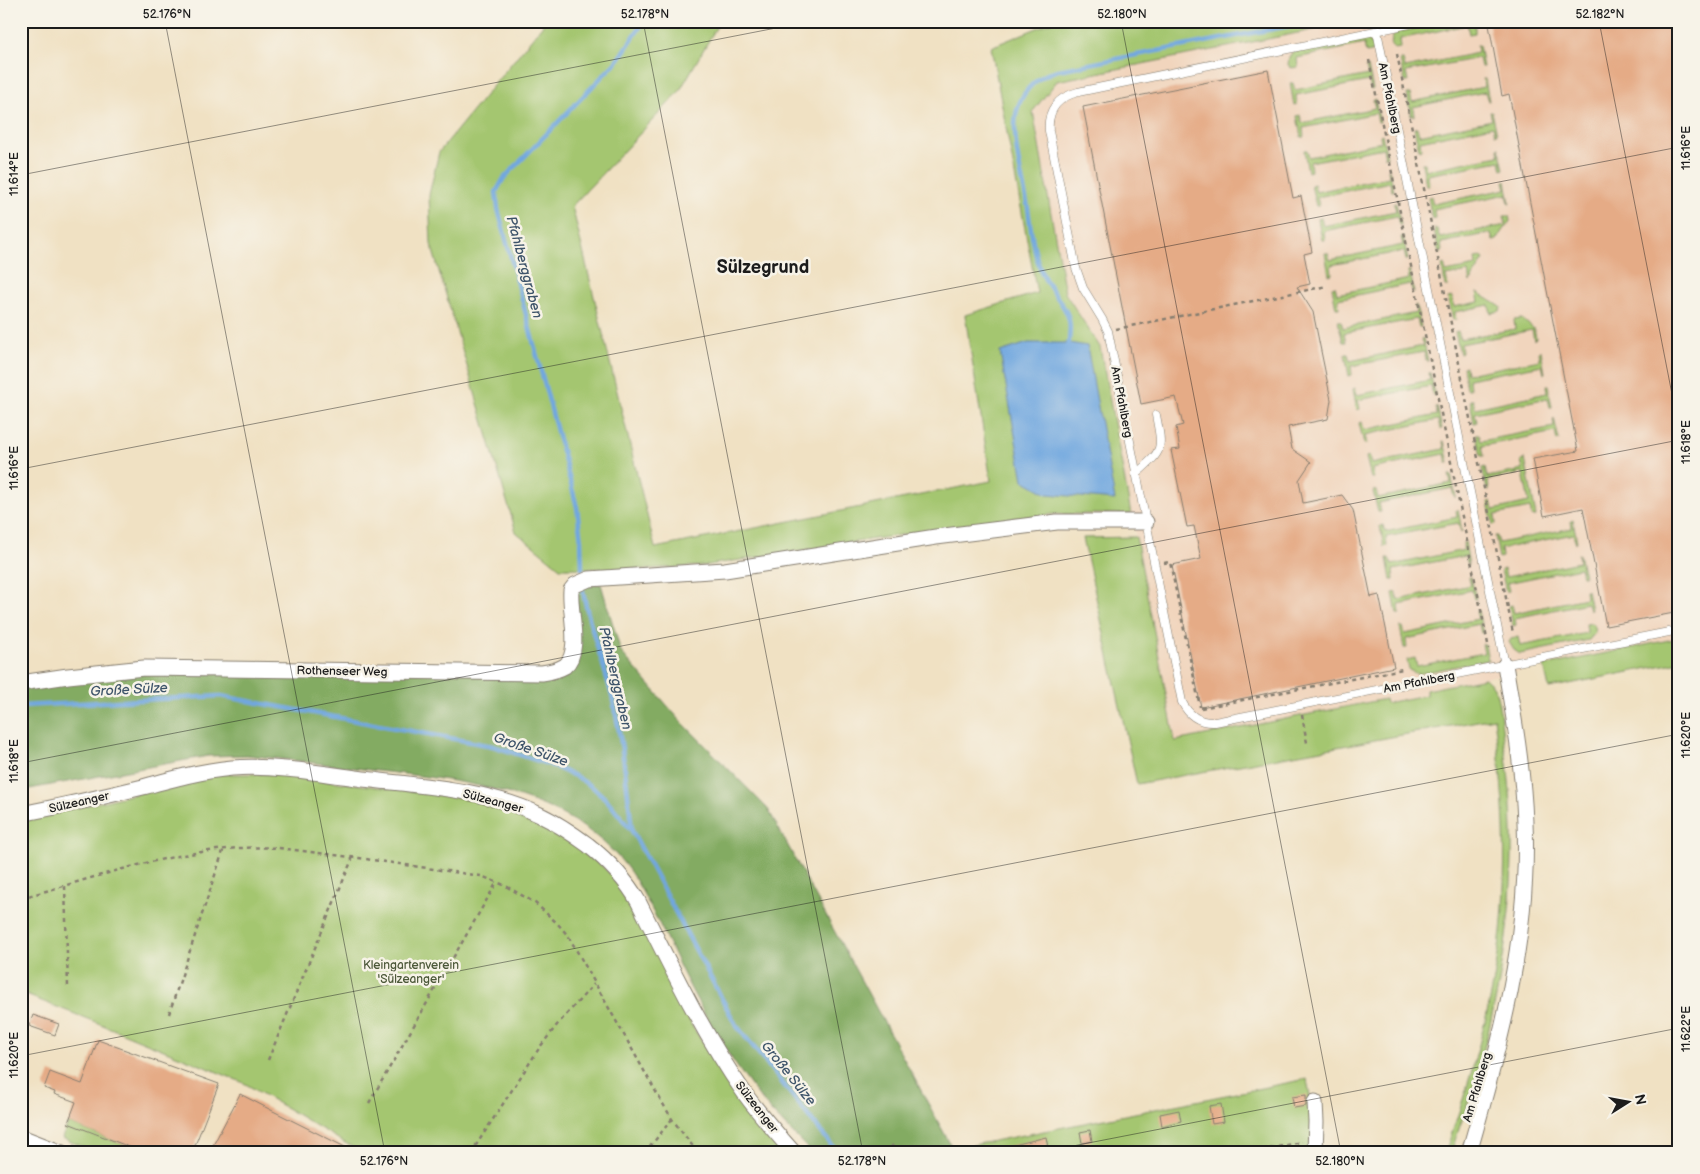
<svg xmlns="http://www.w3.org/2000/svg" width="1700" height="1174" viewBox="0 0 1700 1174" font-family="'Balsamiq Sans',sans-serif">
	<rect width="100%" height="100%" fill="#f7f3e8"/>
	<filter id="ink" filterUnits="userSpaceOnUse"><feTurbulence type="fractalNoise" baseFrequency=".02" numOctaves="2"/><feDisplacementMap in="SourceGraphic" scale="10" xChannelSelector="R" yChannelSelector="G"/><feConvolveMatrix kernelMatrix="1 2 1 2 8 2 1 2 1" color-interpolation-filters="sRGB"/></filter>
	<filter id="wash" filterUnits="userSpaceOnUse"><feTurbulence type="fractalNoise" baseFrequency=".0096" numOctaves="4" result="noise"/><feDisplacementMap in="SourceGraphic" scale="20" xChannelSelector="R" yChannelSelector="G"/><feGaussianBlur stdDeviation="1.12" result="paint"/><feColorMatrix in="noise" values="0 0 0 0 0 0 0 0 0 0 0 0 0 0 0 0 0 1.4 0 .05"/><feComposite in="paint" operator="in"/></filter>
	<g filter="url(#wash)">
		<rect width="100%" height="100%" fill="#f0e1c3"/>
		<polygon fill="#f1d5bd" points="1358,21 1679,21 1679,638 1426,690 1427,695 1385,703 1384,699 1175,741 1100,347 1065,293 1033,111 1057,81"/>
		<g fill="#a4c66f" stroke="#607146">
			<polygon points="546,21 720,21 679,92 572,206 655,548 991,481 965,315 1037,293 991,47 1054,21 1358,21 1057,81 1033,111 1065,293 1100,347 1131,514 1056,514 996,520 702,566 644,569 560,568 516,532 431,244 429,195 439,152"/>
			<polygon points="1450,21 1472,21 1475,26 1475,33 1469,34 1467,25 1400,39 1401,48 1394,49 1391,46 1392,38 1397,32"/>
			<polygon points="1363,37 1370,41 1373,48 1372,52 1366,53 1364,44 1297,58 1298,67 1291,68 1288,65 1289,57 1293,51"/>
			<polygon points="1477,45 1479,45 1483,67 1481,67 1479,58 1406,72 1408,82 1405,82 1400,60 1403,60 1405,68 1478,53"/>
			<polygon points="1366,67 1368,67 1373,89 1371,90 1369,81 1296,95 1297,104 1294,105 1290,83 1293,83 1295,90 1368,75"/>
			<polygon points="1483,79 1485,79 1489,101 1488,101 1485,92 1413,107 1414,116 1411,116 1407,94 1410,94 1412,102 1484,87"/>
			<polygon points="1373,100 1375,100 1380,122 1378,122 1376,113 1303,128 1304,137 1301,137 1297,116 1300,115 1302,123 1375,108"/>
			<polygon points="1490,112 1492,112 1497,134 1495,134 1493,126 1420,141 1421,149 1419,150 1414,128 1417,127 1419,135 1492,120"/>
			<polygon points="1382,134 1387,157 1385,157 1383,148 1310,162 1311,171 1308,172 1304,150 1307,150 1309,157 1381,142 1380,135"/>
			<polygon points="1498,148 1499,148 1504,169 1502,170 1500,161 1427,175 1429,185 1426,185 1422,163 1425,163 1426,170 1499,156"/>
			<polygon points="1388,169 1389,169 1394,191 1392,191 1390,182 1317,197 1319,206 1316,206 1311,185 1314,184 1316,192 1389,177"/>
			<polygon points="1504,181 1506,181 1510,203 1509,203 1507,194 1434,209 1435,218 1432,219 1428,197 1431,196 1433,204 1506,189"/>
			<polygon points="1394,203 1396,203 1401,225 1399,225 1397,216 1324,231 1325,240 1322,240 1318,219 1321,218 1323,226 1396,211"/>
			<polygon points="1504,216 1509,216 1510,221 1497,240 1493,241 1491,233 1441,243 1442,252 1439,253 1434,229 1437,229 1440,238 1506,225"/>
			<polygon points="1401,237 1403,237 1408,260 1406,260 1404,251 1331,265 1332,274 1329,275 1325,253 1328,253 1330,260 1403,245"/>
			<polygon points="1482,257 1484,259 1470,282 1468,272 1446,276 1448,286 1445,286 1442,265 1444,264 1446,272 1476,266 1475,258"/>
			<polygon points="1410,270 1414,293 1413,293 1410,284 1338,299 1339,308 1336,308 1332,287 1335,286 1337,294 1409,279 1408,271"/>
			<polygon points="1477,292 1501,307 1500,311 1491,313 1489,305 1455,312 1456,320 1453,320 1448,298 1452,297 1454,307 1479,302"/>
			<polygon points="1415,305 1416,305 1421,327 1419,327 1417,319 1344,333 1346,342 1343,342 1338,321 1341,321 1343,328 1416,313"/>
			<polygon points="1522,319 1534,329 1536,338 1534,340 1532,330 1461,344 1462,353 1460,354 1455,332 1458,331 1460,339 1515,329 1514,320"/>
			<polygon points="1423,338 1428,361 1426,361 1424,352 1351,366 1352,375 1349,376 1345,354 1348,354 1350,361 1423,346 1421,339"/>
			<polygon points="1539,351 1541,351 1545,373 1544,374 1542,365 1469,379 1470,389 1467,389 1463,367 1466,366 1467,374 1540,360"/>
			<polygon points="1430,372 1435,395 1433,395 1431,386 1358,400 1360,409 1357,410 1353,389 1355,388 1357,395 1430,380 1429,373"/>
			<polygon points="1546,385 1548,385 1552,407 1550,407 1548,398 1475,413 1477,422 1474,423 1470,400 1473,400 1475,408 1547,393"/>
			<polygon points="1437,406 1442,429 1440,429 1438,420 1365,435 1367,444 1364,444 1359,423 1362,422 1364,430 1437,415 1436,407"/>
			<polygon points="1554,418 1559,440 1557,441 1555,432 1482,446 1484,456 1481,456 1476,434 1479,434 1481,441 1554,427 1553,419"/>
			<polygon points="1443,441 1444,441 1449,463 1447,463 1445,454 1372,469 1374,478 1371,478 1366,457 1369,456 1371,464 1444,449"/>
			<polygon points="1525,459 1536,516 1532,517 1530,508 1495,515 1496,524 1493,525 1488,502 1491,501 1493,510 1529,502 1523,473 1488,480 1489,490 1487,490 1482,468 1485,467 1487,477 1523,470 1521,460"/>
			<polygon points="1449,475 1451,475 1456,497 1454,497 1452,488 1379,503 1381,512 1378,512 1373,491 1376,490 1378,498 1451,483"/>
			<polygon points="1458,509 1462,532 1461,532 1458,523 1386,537 1387,546 1384,547 1380,526 1383,525 1385,532 1457,517 1456,510"/>
			<polygon points="1573,520 1577,542 1576,543 1573,534 1501,549 1502,557 1499,558 1495,536 1497,536 1499,543 1572,528 1571,521"/>
			<path d="M1136,537l39,204 210,-42 1,4 40,-8v-5l59,-12c2,3 6,5 8,8 6,8 9,41 10,52 18,100 8,205 -17,303 -9,38 -23,75 -35,112h-6c25,-72 48,-146 56,-222 7,-71 3,-142 -7,-213l-357,66 -54,-246z"/>
			<polygon points="1465,542 1469,565 1468,565 1465,556 1393,570 1394,580 1391,580 1387,558 1389,558 1392,565 1464,550 1463,543"/>
			<polygon points="1578,554 1579,554 1584,576 1582,576 1580,568 1507,583 1509,591 1506,592 1501,570 1504,569 1506,577 1579,562"/>
			<polygon points="1469,577 1471,577 1476,599 1474,599 1472,590 1399,605 1400,614 1397,614 1393,593 1396,592 1398,600 1471,585"/>
			<polygon points="1585,590 1587,590 1591,610 1589,610 1587,603 1515,618 1516,625 1513,626 1509,606 1512,605 1514,613 1586,598"/>
			<polygon points="1476,611 1478,611 1483,633 1481,633 1479,624 1406,639 1407,648 1404,648 1400,627 1403,627 1405,634 1478,619"/>
			<polygon points="1592,623 1594,626 1595,633 1589,640 1520,654 1514,650 1509,642 1511,639 1518,637 1520,646 1587,633 1586,624"/>
			<polygon points="1679,638 1679,662 1549,688 1544,666"/>
			<polygon points="1482,644 1485,644 1488,660 1417,674 1409,670 1407,660 1415,658 1417,666 1484,653"/>
			<polygon points="218,774 273,774 457,797 496,804 539,822 569,839 593,857 618,882 641,920 692,1026 740,1097 788,1153 362,1153 244,1083 98,1023 21,993 21,821"/>
			<polygon points="1307,1079 1314,1120 1310,1153 955,1153 953,1149"/>
			<polygon points="68,1123 145,1153 97,1153 62,1138"/>
		</g>
		<path fill="#83ab62" stroke="#50643f" d="M601,584l20,68 58,67 89,90 187,344h-143c-13,-14 -27,-27 -40,-41 -26,-30 -49,-65 -68,-99 -17,-30 -31,-61 -46,-92 -10,-18 -19,-38 -32,-55 -59,-74 -161,-85 -248,-95 -44,-6 -87,-11 -131,-16l-39,1 -184,34 -3,14v-116l118,-14 431,-3 7,-6 -1,-68c4,-13 13,-12 25,-13z"/>
		<polygon fill="#71a7df" stroke="#46627e" points="1028,343 1069,343 1087,346 1115,500 1047,494 1023,480 1000,352"/>
		<g fill="none" stroke-linecap="round" stroke-linejoin="round">
			<g stroke="#71a7df" stroke-width="4.5">
				<path d="M1069,343c0,-7 2,-16 0,-23 -3,-16 -22,-32 -28,-49 -8,-20 -10,-42 -13,-63 -5,-28 -19,-75 -10,-101 6,-19 22,-32 40,-37l257,-49"/>
				<polyline points="582,569 581,541 577,507 498,209 496,192 504,178 619,59 644,21"/>
				<path d="M583,591c6,36 20,70 29,105 10,43 15,89 20,134"/>
				<polyline points="21,706 221,696 493,746 548,764 577,777 595,789 607,800 632,831 736,1025 838,1153"/>
			</g>
		</g>
		<g id="blocks">
			<g fill="#e5ab86">
				<polygon points="1507,21 1679,21 1679,612 1606,626 1583,508 1544,516 1533,459 1578,451 1509,94 1502,96 1489,25"/>
				<polygon points="1268,70 1293,198 1301,196 1312,252 1304,254 1310,284 1297,287 1313,312 1331,400 1328,419 1288,427 1292,449 1311,462 1299,480 1303,503 1342,495 1353,510 1371,597 1379,595 1394,667 1201,707 1172,565 1201,559 1194,526 1187,527 1171,450 1180,449 1176,427 1183,425 1176,397 1141,404 1083,107"/>
				<polygon points="33,1015 59,1024 55,1035 29,1026"/>
				<polygon points="98,1040 219,1084 192,1153 145,1153 68,1123 76,1102 54,1094 55,1092 44,1088 50,1072 82,1084"/>
				<polygon points="240,1094 271,1110 357,1153 209,1153"/>
				<polygon points="1306,1095 1306,1106 1294,1108 1292,1097"/>
				<polygon points="1221,1104 1224,1122 1212,1124 1209,1106"/>
				<polygon points="1179,1110 1181,1121 1162,1126 1160,1114"/>
				<polygon points="1090,1130 1092,1141 1082,1143 1080,1132"/>
				<polygon points="1046,1137 1049,1153 1002,1153 1002,1148"/>
			</g>
		</g>
	</g>
	<g filter="url(#ink)">
		<use href="#blocks" fill-opacity="0" stroke="#867e70" stroke-width="1"/>
		<g fill="none" stroke-linecap="round" stroke-linejoin="round">
			<g stroke="#867e70" stroke-width="9">
				<g id="lane">
					<path d="M1424,21l-346,71c-20,5 -31,18 -29,39l27,137 7,20 19,31 6,12 74,371c7,14 18,21 33,20l464,-92"/>
					<polyline points="1377,31 1505,665"/>
					<path d="M1136,474c27,-24 27,-23 20,-59"/>
				</g>
			</g>
			<g stroke="#867e70" stroke-width="17">
				<g id="street">
					<path d="M21,683l47,-7 76,-8 398,5c8,-1 16,-3 23,-7 17,-14 4,-55 6,-76l4,-5 14,-6 136,-9 211,-33 121,-15h89"/>
					<path d="M21,814c41,-8 81,-17 122,-27 29,-8 58,-16 89,-19 43,-3 88,5 131,11 59,7 123,10 177,36 17,8 33,19 48,30 20,16 37,33 50,56 33,66 65,133 107,193 15,21 32,40 49,59"/>
					<polyline points="21,1137 62,1153"/>
					<polyline points="1315,1153 1316,1122 1315,1102"/>
					<path d="M1469,1153c31,-108 61,-217 56,-331 -2,-53 -11,-105 -20,-157"/>
				</g>
			</g>
			<g stroke="#867e70" stroke-width="2.5" stroke-dasharray="4 4" stroke-linecap="butt">
				<polyline points="1397,54 1513,633"/>
				<polyline points="1369,60 1489,649"/>
				<polyline points="1116,329 1327,286"/>
				<polyline points="1164,563 1170,562 1200,707"/>
				<polyline points="1201,708 1403,669"/>
				<polyline points="1302,715 1307,743"/>
				<polyline points="65,886 68,987"/>
				<path d="M21,898c85,-23 169,-55 258,-50l80,10 122,18 23,9 31,18 23,21 11,13 87,155 16,27 26,34"/>
				<polyline points="169,1014 224,848"/>
				<polyline points="268,1060 353,857"/>
				<polyline points="369,1103 497,882"/>
				<polyline points="73,1146 90,1153"/>
				<polyline points="471,1153 540,1047 557,1025 594,984"/>
				<polyline points="645,1153 672,1119"/>
				<polyline points="886,1153 893,1145"/>
				<polyline points="1247,1153 1302,1142"/>
			</g>
			<use href="#lane" stroke="#fff" stroke-width="8"/>
			<use href="#street" stroke="#fff" stroke-width="15"/>
		</g>
	</g>
	<path fill="none" stroke="#1c1c1c" stroke-width="1" stroke-opacity="0.45" d="M165,21l220,1132M643,21l220,1132M1121,21l220,1132M1599,21l80,409M21,175l791,-154M21,469l1658,-322M21,763l1658,-323M21,1056l1658,-322M1037,1153l642,-125"/>
	<g text-anchor="middle" stroke-width="5" stroke-linejoin="round" paint-order="stroke">
		<g font-size="12" fill="#1c1c1c" stroke="#f7f3e8">
			<text transform="translate(1390 98) rotate(78)" y="4">Am Pfahlberg</text>
			<text transform="translate(1122 402) rotate(79)" y="4">Am Pfahlberg</text>
			<text transform="translate(342 671) rotate(1)" y="4">Rothenseer Weg</text>
			<text transform="translate(1419 682) rotate(-11)" y="4">Am Pfahlberg</text>
			<text transform="translate(493 801) rotate(15)" y="4">Sülzeanger</text>
			<text transform="translate(79 802) rotate(-13)" y="4">Sülzeanger</text>
			<text transform="translate(1477 1087) rotate(-73)" y="4">Am Pfahlberg</text>
			<text transform="translate(757 1107) rotate(52)" y="4">Sülzeanger</text>
		</g>
		<g font-size="12" fill="#4c5839" stroke="#f7f3e8">
			<text x="411" y="969">Kleingartenverein<tspan x="411" dy="14">'Sülzeanger'</tspan></text>
		</g>
		<g font-size="14" font-style="italic" fill="#3e546a" stroke="#f7f3e8">
			<text transform="translate(525 267) rotate(75)" y="5">Pfahlberggraben</text>
			<text transform="translate(616 678) rotate(77)" y="5">Pfahlberggraben</text>
			<text transform="translate(129 689) rotate(-3)" y="5">Große Sülze</text>
			<text transform="translate(531 749) rotate(19)" y="5">Große Sülze</text>
			<text transform="translate(789 1073) rotate(51)" y="5">Große Sülze</text>
		</g>
		<g font-size="18" font-weight="bold" fill="#1c1c1c" stroke="#f7f3e8">
			<text x="763" y="273">Sülzegrund</text>
		</g>
	</g>
	<rect width="1700" height="1174" fill="none" stroke="#f7f3e8" stroke-width="55"/>
	<g transform="translate(1628 1102) rotate(79)" stroke="#f7f3e8" stroke-width="4" paint-order="stroke">
	<path d="M0-4L9 19L0 12L-9 19Z" fill="#1c1c1c"/>
	<text y="-8" font-size="14" font-weight="bold" text-anchor="middle" fill="#1c1c1c">N</text>
	</g>
	<rect x="28" y="28" width="1644" height="1118" fill="none" stroke="#1c1c1c" stroke-width="2"/>
	<g font-size="12" text-anchor="middle" fill="#1c1c1c">
		<text x="167" y="18">52.176°N</text>
		<text x="645" y="18">52.178°N</text>
		<text x="1122" y="18">52.180°N</text>
		<text x="1600" y="18">52.182°N</text>
		<text transform="translate(1686 148) rotate(-90)" y="4">11.616°E</text>
		<text transform="translate(14 174) rotate(-90)" y="4">11.614°E</text>
		<text transform="translate(1686 442) rotate(-90)" y="4">11.618°E</text>
		<text transform="translate(14 468) rotate(-90)" y="4">11.616°E</text>
		<text transform="translate(1686 735) rotate(-90)" y="4">11.620°E</text>
		<text transform="translate(14 761) rotate(-90)" y="4">11.618°E</text>
		<text transform="translate(1686 1029) rotate(-90)" y="4">11.622°E</text>
		<text transform="translate(14 1055) rotate(-90)" y="4">11.620°E</text>
		<text x="384" y="1165">52.176°N</text>
		<text x="862" y="1165">52.178°N</text>
		<text x="1340" y="1165">52.180°N</text>
	</g>
</svg>
